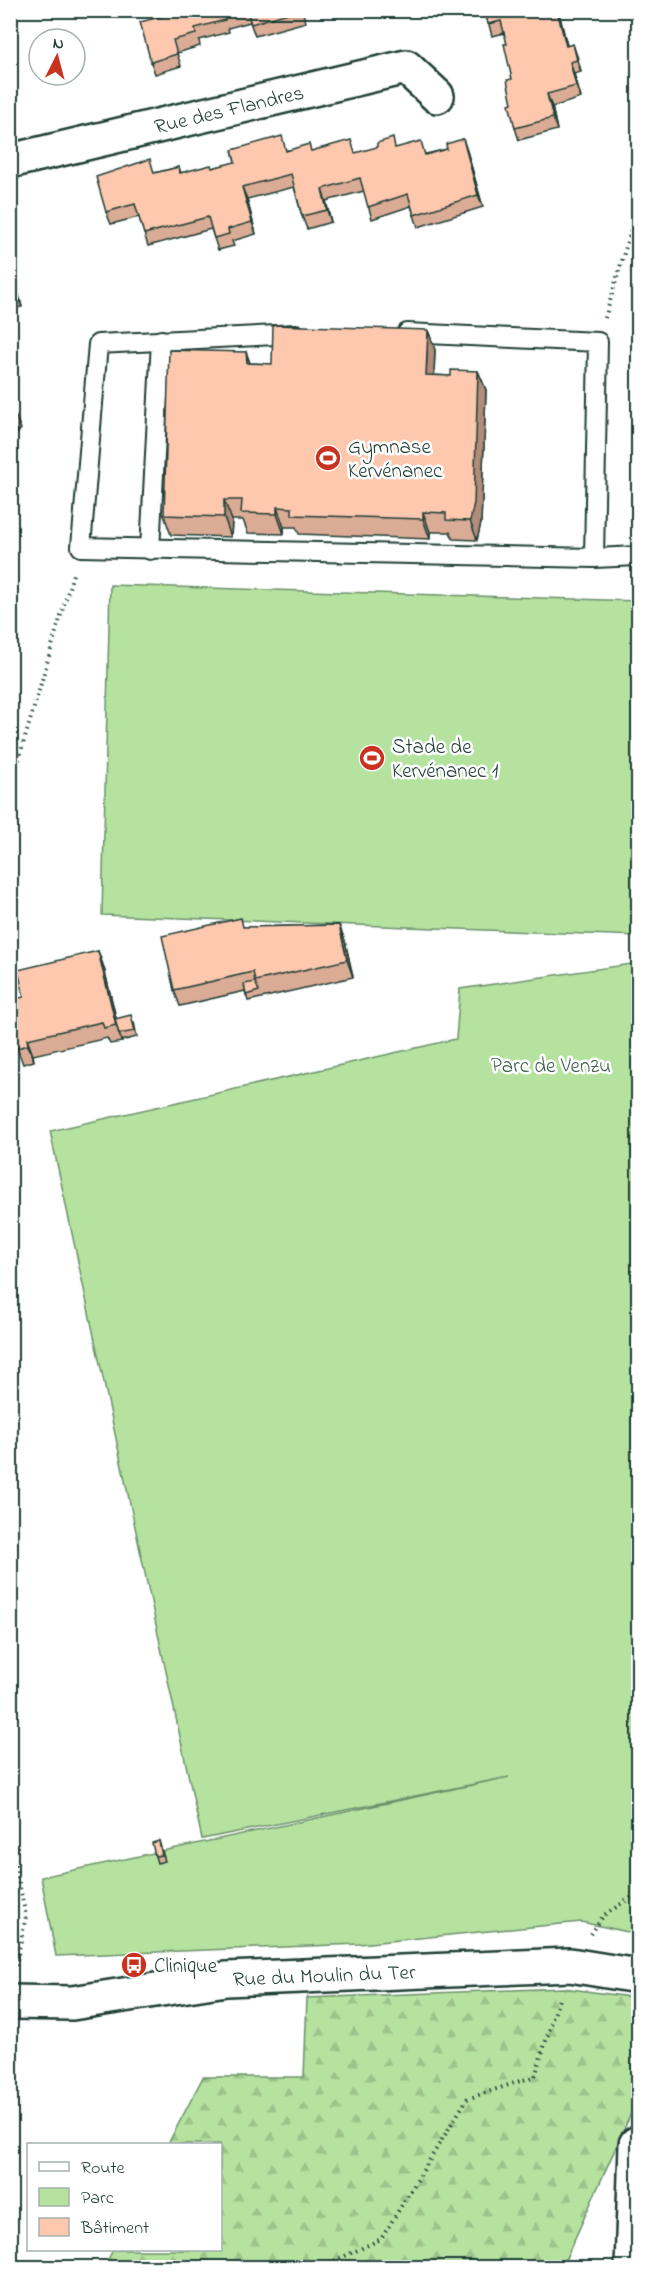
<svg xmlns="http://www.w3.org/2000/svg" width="649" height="2278" viewBox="0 0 649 2278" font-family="'Indie Flower',sans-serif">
	<defs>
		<pattern id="forest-firs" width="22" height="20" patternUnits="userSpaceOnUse" patternTransform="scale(1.5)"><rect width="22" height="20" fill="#b6e2a0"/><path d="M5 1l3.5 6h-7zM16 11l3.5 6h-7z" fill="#9cc38a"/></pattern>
	</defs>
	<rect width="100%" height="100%" fill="#fff"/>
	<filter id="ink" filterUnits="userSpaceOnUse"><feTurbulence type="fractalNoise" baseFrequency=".0167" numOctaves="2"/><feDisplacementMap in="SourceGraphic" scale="12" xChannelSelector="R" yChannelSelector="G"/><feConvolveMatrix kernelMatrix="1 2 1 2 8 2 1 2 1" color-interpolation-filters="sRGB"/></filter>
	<g filter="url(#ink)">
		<polygon fill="url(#forest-firs)" stroke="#6a906a" stroke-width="1.5" points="563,1988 638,1998 638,2098 562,2267 104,2267 113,2250 220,2250 220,2144 168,2144 203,2077 304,2077 307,1998"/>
		<g fill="#b6e2a0" stroke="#6a906a" stroke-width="1.5">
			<polygon points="110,585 638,601 638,936 102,915"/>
			<polygon points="638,963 638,1934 581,1922 359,1944 56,1956 41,1877 509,1777 202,1839 50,1131 456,1039 460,989"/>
		</g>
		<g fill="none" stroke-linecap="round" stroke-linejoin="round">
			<g stroke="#1f3d34" stroke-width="22">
				<g id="lane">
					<polyline points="407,333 598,342 594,558 638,556"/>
					<polyline points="296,334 98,344 81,547 594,558"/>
					<polyline points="150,550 161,340"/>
				</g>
			</g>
			<g stroke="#1f3d34" stroke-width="38">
				<g id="street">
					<path id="s1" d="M10,161l396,-94 31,29"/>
					<polyline points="632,2268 636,2144"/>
				</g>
			</g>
			<g stroke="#1f3d34" stroke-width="38">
				<g id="secondary">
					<path id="s2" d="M10,2002l62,1 154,-24 344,-14 68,11"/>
				</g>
			</g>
			<g stroke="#1f3d34" stroke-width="4" stroke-dasharray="1.5 4.5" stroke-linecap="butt">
				<polyline points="605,318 638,206"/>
				<polyline points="10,789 74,571"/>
				<polyline points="10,1841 26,1916 15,1969"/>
				<polyline points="591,1934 604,1915 638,1893"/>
				<polyline points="326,2268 326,2265 381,2239 467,2099 535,2076 559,1999"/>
			</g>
			<use href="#lane" stroke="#fff" stroke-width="18"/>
			<use href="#street" stroke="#fff" stroke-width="33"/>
			<use href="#secondary" stroke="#fff" stroke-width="33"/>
		</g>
		<g fill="#daac96" stroke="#1f3d34" stroke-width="1.5">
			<polygon points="162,10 302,10 306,22 255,36 250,22 228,28 229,32 199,40 200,46 177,53 181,66 155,74 151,62 164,16"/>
			<polygon points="485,10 560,17 567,46 577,56 581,72 574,74 581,98 552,107 557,130 519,140 515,128 512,79 507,44 505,33 492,36"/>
			<polygon points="463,139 467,151 483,207 418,227 411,206 372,219 364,191 326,201 331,222 307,229 302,216 294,187 247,199 256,234 232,241 234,246 218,250 211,229 148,246 139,217 111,224 106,212 155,173 179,167 181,173 212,168 287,150 355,153 396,148 426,154 447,149"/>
			<polygon points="10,263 22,307 10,309"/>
			<polygon points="428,330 435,350 434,375 451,376 478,371 486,390 481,523 477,540 453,539 450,532 430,532 430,539 299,534 296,527 284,527 284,534 248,533 243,520 232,520 231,537 171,535 164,515 246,352 250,363 272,364"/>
			<polygon points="339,925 345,941 353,977 248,1001 245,991 180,1006 174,990 244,927"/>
			<polygon points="98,951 104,968 116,1019 134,1022 137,1037 121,1041 122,1042 110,1044 107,1038 33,1055 34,1061 23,1064 17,1048 24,997"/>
			<polygon points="159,1841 165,1861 157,1863 155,1856"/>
		</g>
		<g fill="#b28c7a" stroke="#1f3d34" stroke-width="1.5">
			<polygon points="557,10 560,17 570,58 566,46"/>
			<polygon points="573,44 577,56 581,72 577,60"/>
			<polygon points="570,62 574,74 581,98 576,86"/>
			<polygon points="547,94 552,107 557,130 553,118"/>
			<polygon points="463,139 467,151 483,207 478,195"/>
			<polygon points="242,187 247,199 256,234 252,222"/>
			<polygon points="322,189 326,201 331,222 327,210"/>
			<polygon points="10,263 22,307 17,295 10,269"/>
			<polygon points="428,330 435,350 433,395 426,375"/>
			<polygon points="246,352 253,372 247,363"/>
			<polygon points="13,368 15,374 10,387 10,374"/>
			<polygon points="478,371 486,390 481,523 477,540 470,521"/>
			<polygon points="16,417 21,429 10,442 10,424"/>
			<polygon points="224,500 232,520 231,537 224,517"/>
			<polygon points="277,507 284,527 284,534 277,514"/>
			<polygon points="423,512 430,532 430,539 423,519"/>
			<polygon points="339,925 345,941 353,977 347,960"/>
			<polygon points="98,951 104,968 120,1034 119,1034 122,1042 116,1025"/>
			<polygon points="27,1039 33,1055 34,1061 28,1045"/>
		</g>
		<g fill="#fec8af" stroke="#1f3d34" stroke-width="1.5">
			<polygon points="162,10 244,10 224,16 225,20 195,28 196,34 173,40 177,54 151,62 140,22 164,16"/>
			<polygon points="247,10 298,10 251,24"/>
			<polygon points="485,10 557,10 566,46 573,44 577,60 570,62 576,86 547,94 553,118 515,128 509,104 512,103 507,80 512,79 504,44 507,44 501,21 488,24"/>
			<polygon points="282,136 286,151 309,144 311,151 351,140 355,153 377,147 377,143 393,138 395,148 421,141 425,155 447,149 446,144 463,139 478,195 414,215 408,194 368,207 360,178 322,189 327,210 302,216 291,174 242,187 252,222 228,229 229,234 214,238 208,217 144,234 135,204 106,212 96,177 150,159 154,173 179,167 180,173 211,165 212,168 235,162 232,150"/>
			<polygon points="10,269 17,295 10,296"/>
			<polygon points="273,325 428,330 426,375 451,376 451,370 478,371 474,503 470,521 446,520 446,513 423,512 423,519 292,515 292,508 277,507 277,514 241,513 242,500 224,500 224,517 164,515 169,350 246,352 247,363 272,364"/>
			<polygon points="10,413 16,417 10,424"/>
			<polygon points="241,918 243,927 339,925 347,960 255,981 253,972 174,990 162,936"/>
			<polygon points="98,951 116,1025 104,1028 102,1022 27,1039 28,1045 17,1048 10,1020 10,1000 24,997 18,970"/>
			<polygon points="255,982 259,991 246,995 244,984"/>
			<polygon points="131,1015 135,1031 119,1034 115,1019"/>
			<polygon points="159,1841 162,1855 155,1856 152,1843"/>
			<polygon points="28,2208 28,2217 26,2216"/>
		</g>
	</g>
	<defs>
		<g id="stadium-disc" transform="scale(1.35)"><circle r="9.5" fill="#c8321e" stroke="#fff"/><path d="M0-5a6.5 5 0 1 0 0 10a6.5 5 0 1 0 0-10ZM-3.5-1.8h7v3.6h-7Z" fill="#fff"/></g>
		<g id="bus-disc" transform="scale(1.35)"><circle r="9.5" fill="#c8321e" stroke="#fff"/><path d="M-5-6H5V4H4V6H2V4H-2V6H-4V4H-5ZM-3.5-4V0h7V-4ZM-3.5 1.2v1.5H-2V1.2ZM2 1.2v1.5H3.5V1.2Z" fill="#fff"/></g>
	</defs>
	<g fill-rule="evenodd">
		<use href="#stadium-disc" x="328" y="458"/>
		<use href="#stadium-disc" x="372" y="758"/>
		<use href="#bus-disc" x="134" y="1965"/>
	</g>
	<g text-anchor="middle" stroke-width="5" stroke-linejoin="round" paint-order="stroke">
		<g font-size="21" fill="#1f3d34" stroke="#fff">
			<text dy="7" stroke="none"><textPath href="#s1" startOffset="225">Rue des Flandres</textPath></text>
			<text dy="7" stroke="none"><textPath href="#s2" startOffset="316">Rue du Moulin du Ter</textPath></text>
		</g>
		<g font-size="21" fill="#1f3d34" stroke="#fff" text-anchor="start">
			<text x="348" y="453">Gymnase<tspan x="348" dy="24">Kervénanec</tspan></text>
			<text x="392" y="753">Stade de<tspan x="392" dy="24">Kervénanec 1</tspan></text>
			<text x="154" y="1972">Clinique</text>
		</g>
		<g font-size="21" fill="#3d5e4a" stroke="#fff">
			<text x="551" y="1072">Parc de Venzu</text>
		</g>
	</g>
	<rect width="649" height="2278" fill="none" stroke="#fff" stroke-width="36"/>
	<rect x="18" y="18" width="613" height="2242" fill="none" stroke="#1f3d34" stroke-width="2" filter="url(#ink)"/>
	<rect x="27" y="2143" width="195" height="108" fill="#ffffff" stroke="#a5b1ae" stroke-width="1.5"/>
	<rect x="39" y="2162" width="30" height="9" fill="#ffffff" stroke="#a5b1ae" stroke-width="1.5"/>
	<text x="81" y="2173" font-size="18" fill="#1f3d34">Route</text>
	<rect x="39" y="2188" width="30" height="18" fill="#b6e2a0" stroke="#a5b1ae" stroke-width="1.5"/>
	<text x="81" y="2203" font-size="18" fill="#1f3d34">Parc</text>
	<rect x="39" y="2218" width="30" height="18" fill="#fec8af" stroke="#a5b1ae" stroke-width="1.5"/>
	<text x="81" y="2233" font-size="18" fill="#1f3d34">Bâtiment</text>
	<g transform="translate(57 57) rotate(6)"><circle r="28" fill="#ffffff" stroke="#a5b1ae" stroke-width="1.5"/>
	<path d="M0-4.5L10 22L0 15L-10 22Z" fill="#c8321e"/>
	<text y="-9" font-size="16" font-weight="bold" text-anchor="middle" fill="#1f3d34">N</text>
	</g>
</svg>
